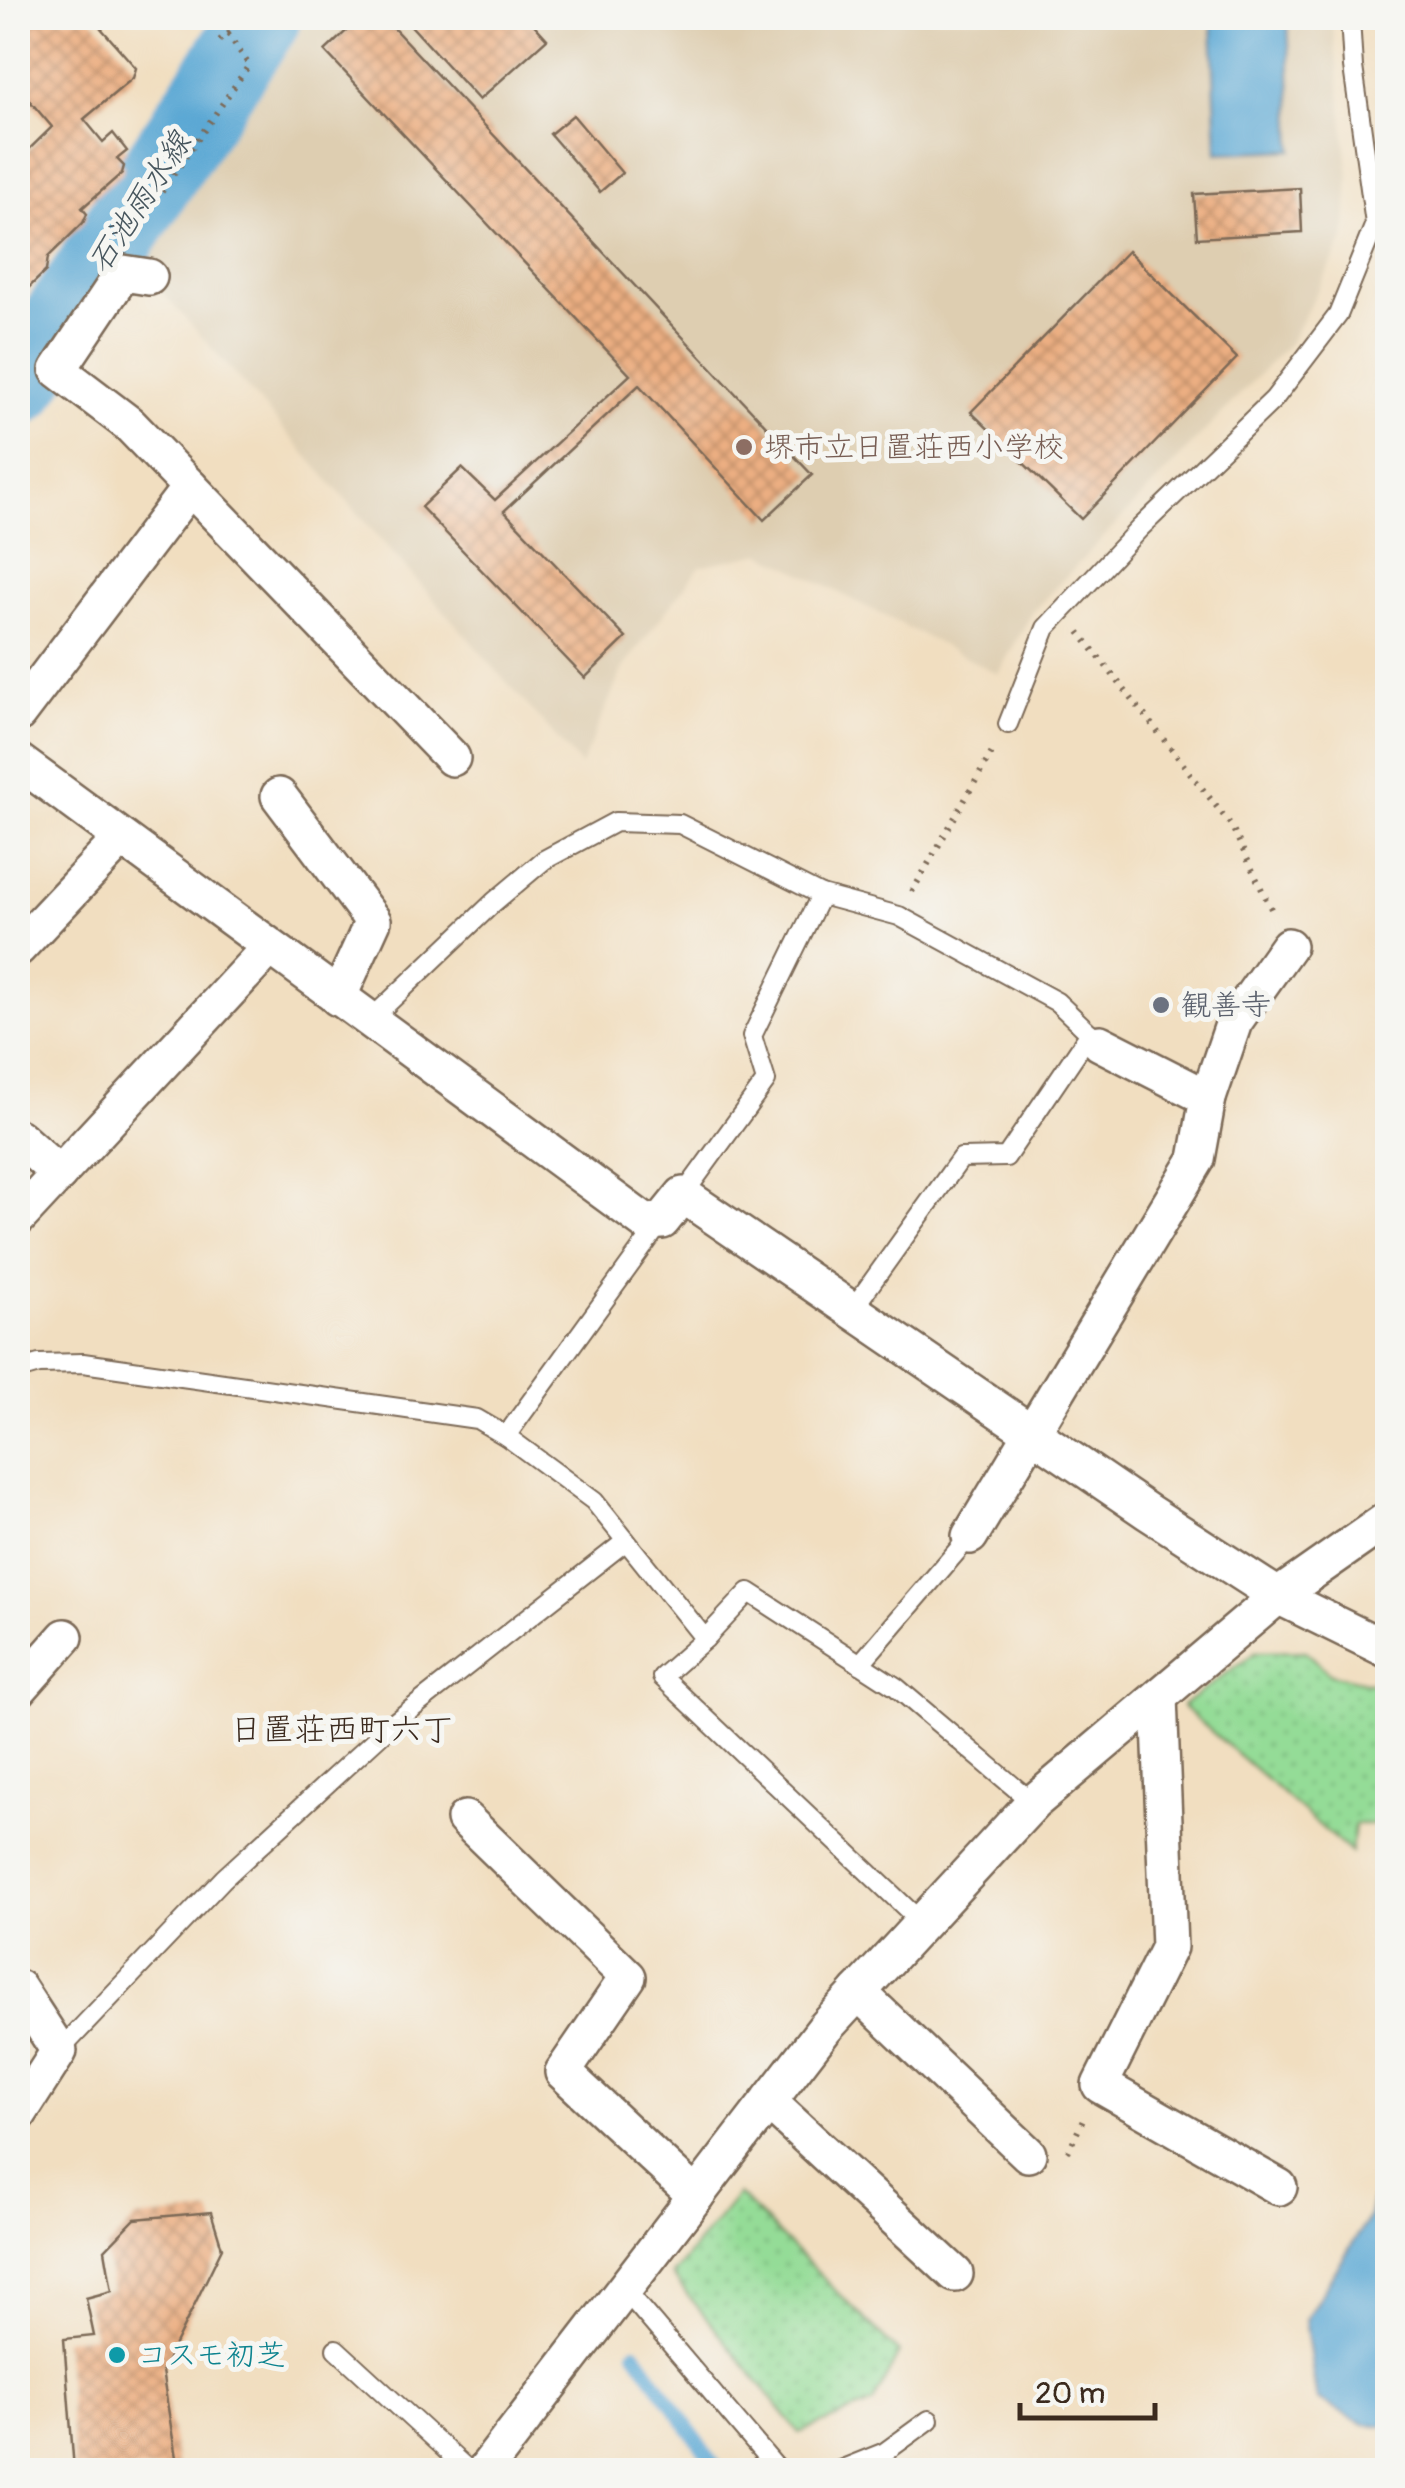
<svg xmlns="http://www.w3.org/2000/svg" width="1405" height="2488" viewBox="0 0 1405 2488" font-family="Pangolin,'Klee One',sans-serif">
	<defs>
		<pattern id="park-dots" width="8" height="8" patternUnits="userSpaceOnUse" patternTransform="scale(2.5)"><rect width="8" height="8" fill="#94dc97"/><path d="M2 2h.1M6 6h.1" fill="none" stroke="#80bd82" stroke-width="1.8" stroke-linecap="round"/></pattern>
		<pattern id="building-cross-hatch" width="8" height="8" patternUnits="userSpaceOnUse" patternTransform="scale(2.5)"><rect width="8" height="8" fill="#ecaf82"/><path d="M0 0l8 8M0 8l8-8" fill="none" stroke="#c08f6a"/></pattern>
	</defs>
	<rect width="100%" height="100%" fill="#f6f6f2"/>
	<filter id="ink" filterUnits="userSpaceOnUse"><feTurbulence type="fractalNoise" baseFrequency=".01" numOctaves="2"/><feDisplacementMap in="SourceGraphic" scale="20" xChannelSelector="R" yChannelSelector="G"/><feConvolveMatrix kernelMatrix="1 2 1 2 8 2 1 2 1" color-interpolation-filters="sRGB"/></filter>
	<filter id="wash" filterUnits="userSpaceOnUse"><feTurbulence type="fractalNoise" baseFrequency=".0048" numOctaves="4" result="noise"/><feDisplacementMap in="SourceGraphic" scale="40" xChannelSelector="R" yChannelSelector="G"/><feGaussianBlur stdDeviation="2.25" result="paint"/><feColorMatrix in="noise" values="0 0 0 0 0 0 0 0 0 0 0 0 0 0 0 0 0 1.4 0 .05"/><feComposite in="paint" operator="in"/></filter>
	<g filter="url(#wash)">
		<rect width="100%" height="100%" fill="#f1dec0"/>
		<polygon fill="#deceb1" points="290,18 1332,18 1349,177 1345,238 1291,341 1033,611 998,674 762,553 700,566 623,668 581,766 149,277 139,250"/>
		<g fill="url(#park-dots)" stroke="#68835a" stroke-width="2.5">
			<polygon points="1306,1651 1330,1674 1387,1687 1387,1824 1354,1824 1351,1853 1182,1706 1256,1652"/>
			<polygon points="738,2194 899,2353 873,2403 799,2433 672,2275"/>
		</g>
		<g fill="#5ca8d4" stroke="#4c6979" stroke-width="2.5">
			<polygon points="1212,18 1288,18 1293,150 1217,153"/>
			<polygon points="1387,2126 1387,2426 1364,2424 1317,2400 1305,2320 1369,2217"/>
		</g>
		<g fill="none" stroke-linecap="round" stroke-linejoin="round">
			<polyline stroke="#5ca8d4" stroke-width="14" points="635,2352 718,2470"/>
			<polyline stroke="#5ca8d4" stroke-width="80" points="18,386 261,18"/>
		</g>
		<g id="blocks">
			<g fill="url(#building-cross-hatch)">
				<polygon points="18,18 92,18 136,68 133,78 84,119 103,142 113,133 127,151 117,159 124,166 122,173 82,208 87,214 83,223 48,257 46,271 18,298 18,160 52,127 18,87"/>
				<polygon points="360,18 384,18 812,475 764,520 639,385 504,511 626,638 585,678 421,507 462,468 495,500 630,375 325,51"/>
				<polygon points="404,18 528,18 547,39 479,100"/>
				<polygon points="573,115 622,173 600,192 550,134"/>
				<polygon points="1300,188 1302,232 1197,238 1194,194"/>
				<polygon points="1128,251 1237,358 1081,519 971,412"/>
				<polygon points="211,2212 222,2248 162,2371 178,2470 74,2470 64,2339 94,2336 86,2298 112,2291 105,2250 135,2219"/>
			</g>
		</g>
	</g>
	<g filter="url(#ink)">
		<use href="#blocks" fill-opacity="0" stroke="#7b6957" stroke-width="2.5"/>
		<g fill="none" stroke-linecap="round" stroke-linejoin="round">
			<g stroke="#7b6957" stroke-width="22">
				<g id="service">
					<polyline points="1008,724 1046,628 1140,528 1274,399 1338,315 1375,224 1353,67 1350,18"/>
					<polyline points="369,1021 494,902 544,860 615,822 680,824 821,895 899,916 1057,1002 1100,1043"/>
					<polyline points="683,1195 766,1081 752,1036 821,895"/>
					<polyline points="661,1222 506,1436 594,1501 705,1639 749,1592 896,1687 1033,1803"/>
					<polyline points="852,1310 961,1158 1006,1157 1090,1033"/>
					<polyline points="18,1370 39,1364 83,1363 477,1419 506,1436"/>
					<polyline points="705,1639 662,1677 922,1923"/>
					<polyline points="860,1664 970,1536"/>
					<polyline points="59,2051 224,1878 391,1725 626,1541"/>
					<polyline points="624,2289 778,2470"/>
					<polyline points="336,2349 468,2470"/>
					<polyline points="840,2470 885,2452 929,2420"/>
				</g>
			</g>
			<g stroke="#7b6957" stroke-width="40">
				<g id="minor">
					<polyline points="149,277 123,273 58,370 129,424 452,758"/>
					<polyline points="18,714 190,487"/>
					<polyline points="18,761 645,1222 662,1221 683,1195 1148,1512 1278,1596 1388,1650"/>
					<polyline points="279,796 373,921 338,998"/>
					<polyline points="18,948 122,838"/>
					<polyline points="1100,1043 1208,1098"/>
					<polyline points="18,1137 59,1174"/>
					<polyline points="18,1218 269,948"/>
					<polyline points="970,1536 1197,1159 1208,1098 1234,1022 1288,946"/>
					<polyline points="18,1690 65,1637"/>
					<polyline points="1159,1697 1169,1947 1100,2085 1279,2187"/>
					<polyline points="465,1819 628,1977 563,2072 696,2196"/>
					<polyline points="18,1988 59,2051 18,2115"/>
					<polyline points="858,1992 1028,2154"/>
					<polyline points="769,2102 955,2274"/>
					<polyline points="485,2470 825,2028 1033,1803 1278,1596 1388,1519"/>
				</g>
			</g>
			<g stroke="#7b6957" stroke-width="6" stroke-dasharray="2.5 8" stroke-linecap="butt">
				<polyline points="132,235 249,65 228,34 216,43"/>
				<polyline points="1079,632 1231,825 1273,913"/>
				<polyline points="912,892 995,747"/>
				<polyline points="1068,2152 1084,2118"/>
				<polyline points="259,2470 262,2467 351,2470"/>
			</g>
			<use href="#service" stroke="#fff" stroke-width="18"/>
			<use href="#minor" stroke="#fff" stroke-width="35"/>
		</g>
	</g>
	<circle fill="#8d6e63" stroke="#f6f6f2" stroke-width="4" cx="744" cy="447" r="10"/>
	<circle fill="#6b7280" stroke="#f6f6f2" stroke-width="4" cx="1161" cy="1005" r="10"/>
	<circle fill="#0f9aa8" stroke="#f6f6f2" stroke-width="4" cx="117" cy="2355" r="10"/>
	<g text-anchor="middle" stroke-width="10" stroke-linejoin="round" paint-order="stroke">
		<g font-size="30" fill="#785e54" stroke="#f6f6f2" text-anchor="start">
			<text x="764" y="457">堺市立日置荘西小学校</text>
		</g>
		<g font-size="30" fill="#5b616d" stroke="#f6f6f2" text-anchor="start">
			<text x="1181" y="1015">観善寺</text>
		</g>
		<g font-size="30" fill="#0d838f" stroke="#f6f6f2" text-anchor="start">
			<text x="137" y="2365">コスモ初芝</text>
		</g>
		<g font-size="32" font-style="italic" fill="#47565e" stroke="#f6f6f2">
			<text transform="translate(139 202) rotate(-57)" y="11">石池雨水線</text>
		</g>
		<g font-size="32" fill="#3b2a1e" stroke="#f6f6f2">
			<text x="342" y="1740">日置荘西町六丁</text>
		</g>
	</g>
	<rect width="1405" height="2488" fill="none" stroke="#f6f6f2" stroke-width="60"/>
	<path d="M1020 2403v15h135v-15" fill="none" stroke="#3b2a1e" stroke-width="5"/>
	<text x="1035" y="2403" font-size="30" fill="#3b2a1e" stroke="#f6f6f2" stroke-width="8" paint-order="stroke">20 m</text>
</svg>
